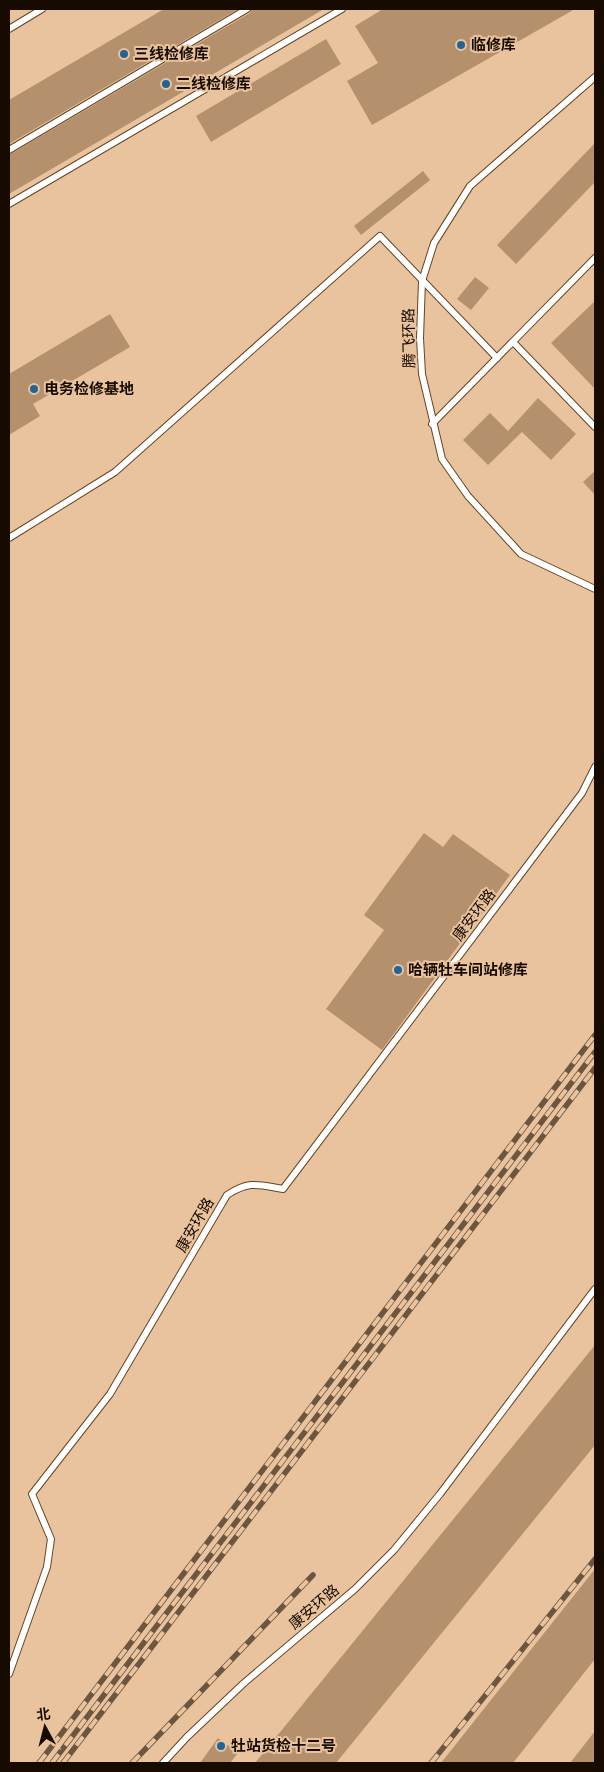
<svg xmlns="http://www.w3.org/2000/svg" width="604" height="1772" viewBox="0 0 604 1772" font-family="'Fira Sans','Noto Sans SC',sans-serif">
	<rect width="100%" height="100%" fill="#e9c39d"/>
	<g fill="#b5906c">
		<polygon points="164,9 238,9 9,144 9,100"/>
		<polygon points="252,9 324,9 9,194 9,155 250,13"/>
		<polygon points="383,9 575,9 372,125 347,81 378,63 355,26"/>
		<polygon points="326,39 341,64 211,142 196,116"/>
		<polygon points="595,143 595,182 516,264 497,245"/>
		<polygon points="423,171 430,180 361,235 354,226"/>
		<polygon points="475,277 489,288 471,310 457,299"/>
		<polygon points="595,301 595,389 551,343"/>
		<polygon points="110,314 130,347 33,404 40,416 9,435 9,374"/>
		<polygon points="538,398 576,434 551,460 522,432 488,465 463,440 490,413 508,431"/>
		<polygon points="595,471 595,495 583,482"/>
		<polygon points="424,833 443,847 453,834 510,875 382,1050 326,1009 384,930 364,915"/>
		<polygon points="595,1345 595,1445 336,1763 255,1763"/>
		<polygon points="595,1569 595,1659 513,1763 441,1763"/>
		<polygon points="595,1731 595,1763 570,1763"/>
		<polygon points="218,1738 238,1753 230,1763 200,1763"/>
	</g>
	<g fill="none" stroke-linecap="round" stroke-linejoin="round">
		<g stroke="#664523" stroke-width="8">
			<g id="lane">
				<polyline points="9,29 42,9"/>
				<polyline points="595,77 470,186 434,243 422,281 420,338 422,374 442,459 468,496 521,554 595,589"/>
				<polyline points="9,150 247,9"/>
				<polyline points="9,204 342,9"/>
				<polyline points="513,342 595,427"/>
				<polyline points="432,424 595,258"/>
				<polyline points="9,538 115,472 380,236 497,358"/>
				<path d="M9,1674l38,-107 4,-28 -19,-45 78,-100 117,-199c23,-15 32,-10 56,-6l299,-396 13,-26"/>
				<polyline points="163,1763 187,1737 244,1683 355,1589 394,1550 440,1494 595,1289"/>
			</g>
		</g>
		<use href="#lane" stroke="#fff" stroke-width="6"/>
		<g stroke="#6c5640" stroke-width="5.5">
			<g id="rail">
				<polyline points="39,1763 595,1035"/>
				<polyline points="52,1763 595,1052"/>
				<polyline points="63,1763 595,1068"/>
				<polyline points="132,1763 313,1575"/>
				<polyline points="431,1763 595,1559"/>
			</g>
		</g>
		<use href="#rail" stroke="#e9c39d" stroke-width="4" stroke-dasharray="11" stroke-linecap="butt"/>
	</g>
	<g fill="#1f6599" stroke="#e9c39d" stroke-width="2">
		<circle cx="461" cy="45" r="5"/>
		<circle cx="124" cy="54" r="5"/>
		<circle cx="166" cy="84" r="5"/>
		<circle cx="34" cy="389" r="5"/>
		<circle cx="398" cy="970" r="5"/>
		<circle cx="221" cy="1746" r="5"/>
	</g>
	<g text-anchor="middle" stroke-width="4" stroke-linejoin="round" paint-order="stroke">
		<g font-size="15" font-weight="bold" fill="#170b01" stroke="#e9c39d" text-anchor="start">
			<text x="471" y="50">临修库</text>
			<text x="134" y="59">三线检修库</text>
			<text x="176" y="89">二线检修库</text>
			<text x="44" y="394">电务检修基地</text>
			<text x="408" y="975">哈辆牡车间站修库</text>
			<text x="231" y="1751">牡站货检十二号</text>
		</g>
		<g font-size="15" fill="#170b01" stroke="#e9c39d">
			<text transform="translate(409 338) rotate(-91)" y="5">腾飞环路</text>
			<text transform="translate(474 915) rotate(-53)" y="5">康安环路</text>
			<text transform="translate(195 1225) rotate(-60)" y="5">康安环路</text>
			<text transform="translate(314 1607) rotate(-40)" y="5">康安环路</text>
		</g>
	</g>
	<rect width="604" height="1772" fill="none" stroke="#170b01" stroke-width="20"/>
	<g transform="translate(45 1727) rotate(353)" stroke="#e9c39d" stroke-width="4" paint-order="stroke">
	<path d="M0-4L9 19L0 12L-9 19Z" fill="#170b01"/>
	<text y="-8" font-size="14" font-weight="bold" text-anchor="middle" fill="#170b01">北</text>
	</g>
</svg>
